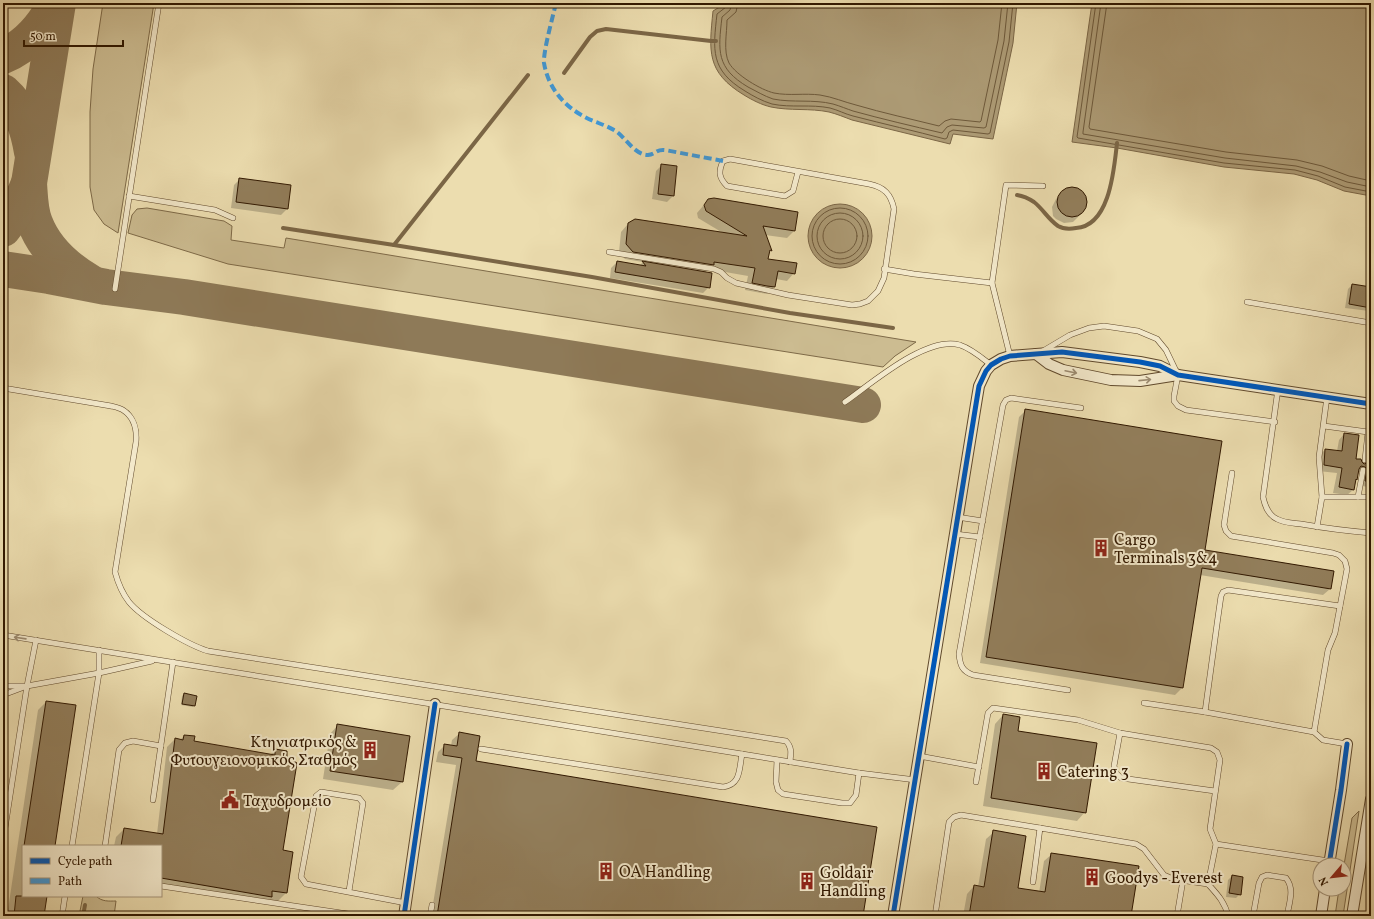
<svg xmlns="http://www.w3.org/2000/svg" width="1374" height="919" viewBox="0 0 1374 919" font-family="Vollkorn,serif">
	<rect width="100%" height="100%" fill="#ecddaf"/>
	<filter id="stains"><feTurbulence type="fractalNoise" baseFrequency=".005" numOctaves="4"/><feColorMatrix values="0 0 0 0 .2 0 0 0 0 .09 0 0 0 0 .02 0 0 0 .5 -.17"/></filter>
	<radialGradient id="worn" r=".72"><stop offset=".6" stop-color="#630" stop-opacity="0"/><stop offset="1" stop-color="#630" stop-opacity=".3"/></radialGradient>
	<g fill="#ccbc91" stroke="#7e6a48">
		<polygon points="103,3 154,3 118,233 104,224 94,210 90,187 90,112 93,69"/>
		<polygon points="147,208 224,221 232,226 231,240 284,248 286,238 916,342 895,356 883,367 228,264 128,233 132,215 137,209"/>
		<polygon points="1359,811 1343,916 1335,916 1339,889 1344,889 1344,865 1352,818"/>
		<path d="M83,896h13c6,6 13,5 20,5l-2,15h-35z"/>
	</g>
	<g fill="#ac9a74" stroke="#7b6646">
		<path d="M726,3h291l-4,40 -20,96 -40,-5 -3,10c-33,-8 -65,-16 -98,-24 -8,-3 -15,-6 -23,-8 -19,-4 -39,-1 -58,-5 -9,-2 -19,-7 -27,-12 -38,-23 -35,-44 -31,-84z"/>
		<polygon points="1092,3 1268,3 1291,5 1312,3 1371,3 1371,196 1344,191 1317,180 1294,174 1224,167 1117,148 1072,142"/>
		<circle cx="840" cy="236" r="32"/>
	</g>
	<g fill="#0003" fill-rule="evenodd">
		<polygon points="662,165 673,196 667,202 652,199 656,171"/>
		<polygon points="240,179 287,209 281,215 231,208 234,185"/>
		<polygon points="1075,189 1084,194 1087,203 1083,212 1073,222 1064,223 1056,219 1053,216 1052,207 1056,199 1066,190"/>
		<polygon points="708,200 794,231 787,238 765,235 770,251 769,252 767,260 794,273 787,281 776,279 774,287 767,294 745,290 748,276 708,269 705,273 709,287 703,293 610,278 611,268 617,262 639,266 643,262 625,259 619,252 621,232 628,224 723,233 698,218 697,213"/>
		<polygon points="1352,285 1371,288 1371,310 1369,311 1345,308 1348,289"/>
		<polygon points="1026,410 1204,551 1330,589 1323,595 1200,575 1182,688 1175,695 980,663 1019,417"/>
		<path d="M1344,434l11,26 9,5 7,-3v25l-11,-1 2,-11 -2,-3h-3l-4,18 -6,5 -14,-2 4,-20 -19,-2 1,-16 6,-5 12,1 2,-11zM1364,466h2l3,8z"/>
		<polygon points="184,694 194,705 193,707 181,705 182,696"/>
		<polygon points="46,702 54,846 23,846 23,896 46,896 43,916 7,916 38,710"/>
		<polygon points="1003,715 1085,812 1077,821 983,806 995,724"/>
		<polygon points="338,725 409,737 402,782 393,790 323,779 330,734"/>
		<polygon points="460,733 475,761 862,916 431,916 456,765 436,762 438,752 445,745 451,746 452,740"/>
		<polygon points="184,736 193,742 270,755 275,750 282,851 292,853 286,893 278,901 268,900 263,904 161,888 161,846 114,846 116,837 124,829 157,834 167,747 175,739 180,740"/>
		<polygon points="994,832 1017,889 1039,893 1044,861 1052,854 1130,915 1138,916 963,916 967,894 974,886 978,887 986,839"/>
		<polygon points="1232,876 1240,894 1236,898 1226,897 1228,880"/>
	</g>
	<g fill="none" stroke-linecap="round" stroke-linejoin="round">
		<g stroke="#6e593a" stroke-width="1">
			<path d="M727,3l-1,4 -9,7c-4,36 -7,56 28,77 8,5 17,10 27,13 19,4 39,0 58,4 8,2 15,6 23,8 31,8 62,15 92,23l2,-1 2,-6 4,-2 35,4 2,-1 19,-91 4,-39"/>
			<path d="M732,3l-2,7 -8,7c-4,34 -6,51 26,70 8,4 16,9 25,12 20,4 40,0 60,5 7,2 14,5 20,7 29,8 59,15 89,22l5,-6 5,-2 32,3 2,-1 18,-86 4,-38"/>
			<path d="M738,3l-2,9 -9,8c0,13 -4,31 2,43 7,12 32,27 45,30 15,3 31,0 46,2 13,2 24,7 36,10 27,8 55,14 83,21l6,-5 6,-2 29,3 1,-1 17,-81 4,-37"/>
			<polyline points="1096,3 1077,137 1078,138 1224,163 1295,170 1318,176 1345,187 1371,192"/>
			<polyline points="1101,3 1083,132 1083,134 1225,158 1296,166 1320,172 1347,182 1371,187"/>
			<polyline points="1107,3 1089,127 1090,129 1226,152 1297,160 1322,166 1349,176 1371,181"/>
			<circle cx="840" cy="236" r="28"/>
			<circle cx="840" cy="236" r="23"/>
			<circle cx="840" cy="236" r="17"/>
		</g>
		<g stroke="#7b6646" stroke-width="4">
			<polyline points="564,73 590,37 597,31 606,29 711,41 716,41"/>
			<path d="M1017,195c6,1 11,3 17,7 9,7 14,17 24,24 5,3 12,3 18,2 34,-2 38,-59 41,-85"/>
			<polyline points="283,228 394,245 528,75"/>
			<polyline points="394,245 592,277 790,313 893,328"/>
			<polyline points="83,916 85,905"/>
		</g>
		<g stroke="#8e7a58" stroke-width="36">
			<path d="M3,56c23,-9 42,-31 52,-53"/>
			<path d="M3,92c19,17 25,36 29,60"/>
			<path d="M29,183c1,14 1,28 6,40 10,26 31,45 55,59"/>
			<path d="M3,229c12,-14 19,-28 26,-46l29,-180"/>
			<polyline points="3,269 49,276 106,287 184,297 863,405"/>
		</g>
	</g>
	<g fill="#927e5b" stroke="#311800">
		<polygon points="661,164 677,166 674,196 658,194"/>
		<polygon points="239,178 291,185 288,209 236,202"/>
		<circle cx="1072" cy="202" r="15"/>
		<polygon points="714,198 798,212 795,231 763,226 772,251 770,250 768,259 797,263 795,274 778,271 775,287 767,286 752,283 755,268 714,262 714,265 633,252 626,244 628,223 635,219 747,236 706,211 704,205 708,199"/>
		<polygon points="617,261 646,266 642,261 712,273 710,288 615,272"/>
		<polygon points="1352,284 1371,287 1371,308 1349,304"/>
		<polygon points="1025,409 1222,441 1205,550 1334,571 1331,589 1202,568 1183,688 986,657"/>
		<polygon points="1344,433 1359,435 1356,459 1361,459 1362,462 1364,464 1367,463 1369,460 1371,461 1371,481 1365,481 1367,469 1365,467 1361,466 1359,469 1357,480 1356,479 1354,490 1339,487 1342,468 1324,465 1325,449 1342,451"/>
		<polygon points="184,693 197,696 195,706 182,704"/>
		<polygon points="46,701 76,705 55,846 24,846"/>
		<polygon points="1003,714 1020,717 1018,731 1097,743 1086,813 991,798"/>
		<polygon points="337,724 410,736 403,782 330,771"/>
		<polygon points="459,732 480,736 476,761 877,827 863,916 437,916 462,758 443,755 444,744 457,746"/>
		<polygon points="184,735 195,736 194,741 275,755 275,749 287,751 287,757 297,763 283,850 293,852 287,893 272,891 272,897 161,878 161,846 121,846 124,828 163,834 175,738 183,740"/>
		<polygon points="993,830 1026,836 1018,888 1045,892 1051,853 1139,866 1131,916 969,916 974,885 984,887"/>
		<polygon points="1232,875 1243,877 1241,895 1229,893"/>
		<polygon points="16,896 47,896 44,916 14,916"/>
	</g>
	<g fill="none" stroke-linecap="round" stroke-linejoin="round">
		<g stroke="#60492c" stroke-width="6">
			<g id="service">
				<polyline points="129,196 215,210 233,218"/>
				<path d="M609,252l105,17 7,3 6,6 9,5 52,12 64,10 8,-1 8,-3 10,-10 6,-13 10,-69c-3,-15 -10,-22 -25,-25l-139,-25 -7,2c-5,11 -4,17 4,25l58,10 8,-5 5,-19"/>
				<polyline points="884,269 914,274 992,283 1006,185 1043,186"/>
				<polyline points="992,283 1010,356"/>
				<polyline points="115,289 159,3"/>
				<polyline points="1247,302 1371,323"/>
				<polyline points="1043,351 1070,335 1089,328 1104,326 1138,331 1157,339 1166,350 1178,375 1174,396 1174,401 1178,406 1186,410 1275,422"/>
				<path d="M3,388l108,18c4,1 9,2 12,4 11,7 14,20 13,32l-21,130c3,11 7,21 14,30 13,16 59,43 79,49l578,90c6,6 5,12 4,21"/>
				<path d="M1278,389l-15,108c2,9 5,18 14,22 7,4 16,4 24,5 23,4 47,7 70,9"/>
				<path d="M845,402c27,-19 82,-67 115,-57 12,4 22,13 31,20"/>
				<polyline points="1324,426 1368,432"/>
				<polyline points="1365,460 1368,432 1370,433"/>
				<polyline points="1232,473 1224,525 1226,531 1231,536 1333,553 1339,555 1345,561 1347,569 1335,633 1328,650 1314,732"/>
				<polyline points="1322,497 1371,497"/>
				<polyline points="1358,497 1363,470"/>
				<polyline points="957,517 983,521"/>
				<polyline points="1317,527 1322,497 1319,457 1327,397"/>
				<polyline points="955,534 980,537"/>
				<polyline points="3,635 742,754"/>
				<polyline points="3,686 24,686"/>
				<path d="M1068,690l-95,-15c-11,-4 -13,-10 -14,-21l44,-249 3,-5 5,-2 70,10"/>
				<polyline points="3,695 27,686 99,673 152,661"/>
				<polyline points="1144,703 1205,712 1314,732 1323,740 1347,744"/>
				<polyline points="1205,712 1218,617 1221,596 1223,592 1228,590 1340,606"/>
				<polyline points="1120,733 1114,766 1116,773 1121,778 1215,791"/>
				<path d="M481,749l242,38c18,-2 16,-18 19,-33l117,19"/>
				<polyline points="919,756 979,767"/>
				<polyline points="777,760 776,782 778,790 783,794 842,803 850,803 856,795 859,773 916,780"/>
				<path d="M976,782l12,-69 5,-5 85,12 42,13 91,15 6,4 3,8 -10,69 6,15 -8,40c9,10 17,18 20,32"/>
				<polyline points="153,800 173,662"/>
				<polyline points="3,841 27,686 36,640"/>
				<polyline points="1216,844 1329,861"/>
				<polyline points="72,846 99,673 99,650"/>
				<polyline points="105,846 119,750 125,743 133,741 161,746"/>
				<polyline points="1033,882 1040,828 1136,844 1144,849 1164,875 1173,879 1208,884"/>
				<polyline points="161,886 348,914 351,916"/>
				<polyline points="349,891 363,803 359,798 321,792 316,796 301,877 306,884 406,903"/>
				<polyline points="62,916 65,896"/>
				<polyline points="130,916 131,916"/>
				<polyline points="430,916 432,905"/>
				<polyline points="935,916 949,822 954,817 961,815 1040,828"/>
				<polyline points="1177,916 1183,880"/>
				<path d="M1253,916l6,-33 3,-6 5,-2 19,3c9,11 3,25 1,38"/>
				<polyline points="1368,916 1371,901"/>
			</g>
		</g>
		<g stroke="#60492c" stroke-width="12">
			<g id="minor">
				<polyline points="1036,354 1049,364 1063,370 1111,380 1140,381 1178,375"/>
				<polyline points="1329,865 1341,790 1347,744"/>
				<polyline points="404,916 435,704"/>
				<polyline points="893,916 977,398 979,386 986,371 991,365 1001,359 1010,356 1062,352 1140,362 1160,366 1178,375 1371,404"/>
				<polyline points="1321,916 1325,889"/>
				<polyline points="1352,916 1371,799"/>
			</g>
		</g>
		<use href="#service" stroke="#f3e9cb" stroke-width="5"/>
		<use href="#minor" stroke="#f3e9cb" stroke-width="10"/>
		<path stroke="#3e9adc" stroke-width="4" stroke-dasharray="8 4" stroke-linecap="butt" d="M556,3c-3,13 -13,49 -12,60 4,24 19,42 39,53 10,6 21,8 31,14 11,6 20,25 34,25 8,-1 8,-6 17,-5l58,11"/>
		<g stroke="#f3e9cb" stroke-width="8">
			<g id="cycleway">
				<polyline points="1329,865 1341,790 1347,744"/>
				<polyline points="404,916 435,704"/>
				<polyline points="893,916 977,398 979,386 986,371 991,365 1001,359 1010,356 1062,352 1140,362 1160,366 1178,375 1371,404"/>
			</g>
		</g>
		<use href="#cycleway" stroke="#0057b8" stroke-width="5"/>
	</g>
	<defs><path id="oneway-shaft" d="M-6 0H5M1.5-3L5.5 0L1.5 3" fill="none" stroke-width="1.6" stroke-linecap="round" stroke-linejoin="round"/></defs>
	<g stroke="#9c8b70">
		<use href="#oneway-shaft" transform="translate(1071 372) rotate(12)"/>
		<use href="#oneway-shaft" transform="translate(1145 380) rotate(-6)"/>
		<use href="#oneway-shaft" transform="translate(20 638) rotate(-172)"/>
	</g>
	<defs>
		<g id="building-bare" transform="scale(1.38)"><path d="M-4-6H4V6H1V3H-1V6H-4ZM-2.5-4.3h1.7v1.8h-1.7ZM.8-4.3h1.7v1.8H.8ZM-2.5-1h1.7V.8h-1.7ZM.8-1h1.7V.8H.8Z" fill="#8f2418" stroke="#f3e9cb" stroke-width="2.5" paint-order="stroke"/></g>
		<g id="civic-bare" transform="scale(1.38)"><path d="M-.6-6.5H3V-4.5H.6V-3L4-1V1h2V6H-6V1h2V-1L-.6-3ZM-1.2 2.5V6h2.4V2.5Z" fill="#8f2418" stroke="#f3e9cb" stroke-width="2.5" paint-order="stroke"/></g>
	</defs>
	<g fill-rule="evenodd">
		<use href="#building-bare" x="1101" y="548"/>
		<use href="#building-bare" x="370" y="750"/>
		<use href="#building-bare" x="1044" y="771"/>
		<use href="#civic-bare" x="230" y="800"/>
		<use href="#building-bare" x="606" y="871"/>
		<use href="#building-bare" x="1092" y="877"/>
		<use href="#building-bare" x="807" y="881"/>
	</g>
	<g text-anchor="middle" stroke-width="4" stroke-linejoin="round" paint-order="stroke">
		<g font-size="16" fill="#311800" stroke="#f3e9cb" text-anchor="start">
			<text x="1114" y="545">Cargo<tspan x="1114" dy="18">Terminals 3&amp;4</tspan></text>
			<text x="357" y="747" text-anchor="end">Κτηνιατρικός &amp;<tspan x="357" dy="18">Φυτουγειονομικός Σταθμός</tspan></text>
			<text x="1057" y="777">Catering 3</text>
			<text x="243" y="806">Ταχυδρομείο</text>
			<text x="619" y="877">OA Handling</text>
			<text x="820" y="878">Goldair<tspan x="820" dy="18">Handling</tspan></text>
			<text x="1105" y="883">Goodys - Everest</text>
		</g>
	</g>
	<rect width="1374" height="919" fill="none" stroke="#ecddaf" stroke-width="16"/>
	<rect x="4" y="4" width="1366" height="911" fill="none" stroke="#311800" stroke-width="2"/>
	<rect x="8" y="8" width="1358" height="903" fill="none" stroke="#311800"/>
	<rect x="22" y="845" width="140" height="52" fill="#f3e9cb" stroke="#a5957a"/>
	<rect x="30" y="858" width="20" height="6" fill="#0057b8" stroke="#a5957a"/>
	<text x="58" y="865" font-size="12" fill="#311800">Cycle path</text>
	<rect x="30" y="878" width="20" height="6" fill="#3e9adc" stroke="#a5957a"/>
	<text x="58" y="885" font-size="12" fill="#311800">Path</text>
	<g transform="translate(1332 877) rotate(242)"><circle r="19" fill="#f3e9cb" stroke="#a5957a"/>
	<path d="M0-3L7 15L0 10L-7 15Z" fill="#8f2418"/>
	<text y="-6" font-size="11" font-weight="bold" text-anchor="middle" fill="#311800">N</text>
	</g>
	<path d="M24 40v6h99v-6" fill="none" stroke="#311800" stroke-width="2"/>
	<text x="30" y="40" font-size="12" fill="#311800" stroke="#f3e9cb" stroke-width="3" paint-order="stroke">50 m</text>
	<rect width="100%" height="100%" filter="url(#stains)"/>
	<rect width="100%" height="100%" fill="url(#worn)"/>
</svg>
